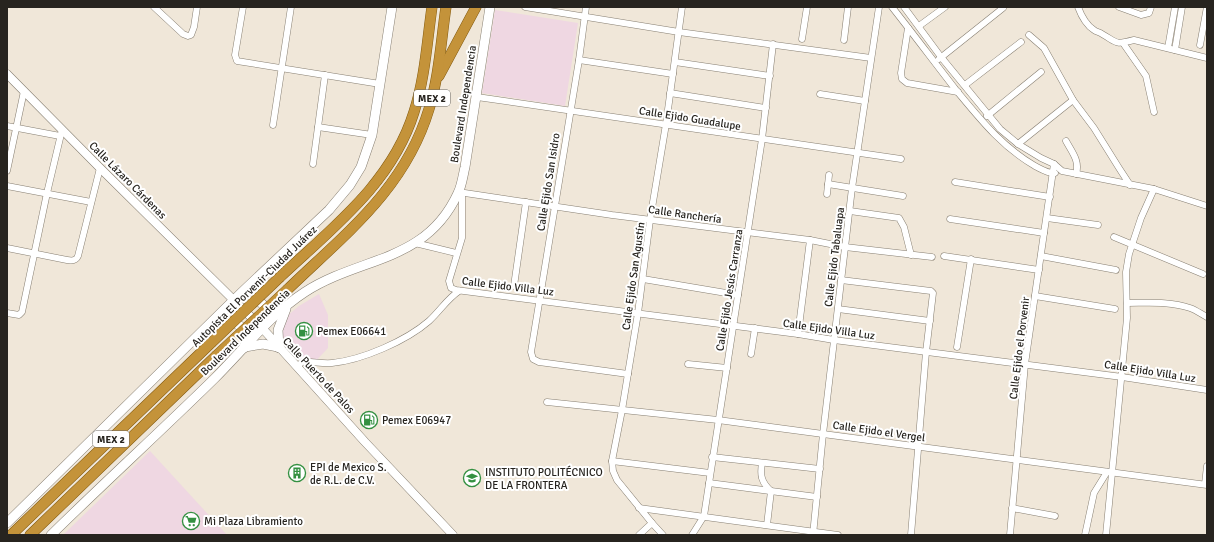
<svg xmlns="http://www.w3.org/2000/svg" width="1214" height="542" viewBox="0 0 1214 542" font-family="Signika,sans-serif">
	<rect width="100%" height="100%" fill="#f0e7d9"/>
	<g fill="#efd7e2">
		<polygon points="495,10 578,23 565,106 482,93"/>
		<polygon points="319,294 328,315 328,348 310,367 282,338 281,327 287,316 299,306"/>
		<polygon points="150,451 227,535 63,535"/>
	</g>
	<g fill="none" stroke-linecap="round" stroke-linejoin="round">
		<g stroke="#877f72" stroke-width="7">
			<g id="minor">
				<polyline points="154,7 183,34 188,36 191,35 194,27 197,7"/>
				<polyline points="243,7 235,55 237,61 380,84"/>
				<polyline points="525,7 679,32 871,58"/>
				<polyline points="586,7 579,60 531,352 533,359 539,362 628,374"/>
				<path d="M892,7c22,28 43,56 64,83 24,29 46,57 79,76 6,3 14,8 20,7"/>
				<polyline points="904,7 941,57 1000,129 1018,144 1041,158 1054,164 1062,171 1154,189 1207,206"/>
				<path d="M1078,7c3,8 8,18 16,23 2,2 6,2 8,4 16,9 12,11 32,6l73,18"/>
				<polyline points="1119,7 1141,15 1149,13 1151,7"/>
				<polyline points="919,26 945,7"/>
				<polyline points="908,28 901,73 902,79 907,83 958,92"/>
				<polyline points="1029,35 1044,48 1073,100 1094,128 1119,168 1130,185"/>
				<polyline points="802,39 807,7"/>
				<polyline points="844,40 848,7"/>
				<polyline points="1123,43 1146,76 1154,112"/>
				<polyline points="1200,45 1207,7"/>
				<polyline points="1168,48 1175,7"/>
				<polyline points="1175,50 1182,7"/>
				<polyline points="939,59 1003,8"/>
				<polyline points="579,60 673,74"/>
				<polyline points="675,62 770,76"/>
				<polyline points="965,85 1021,42"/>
				<polyline points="670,93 766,108"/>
				<polyline points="820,94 865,101"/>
				<polyline points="477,97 901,159"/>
				<polyline points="987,116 1041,72"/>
				<polyline points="273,125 291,7"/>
				<polyline points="7,126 60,136"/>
				<polyline points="318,127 372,135"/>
				<path d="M1066,141c6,11 14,20 10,33"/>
				<polyline points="1018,144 1073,100"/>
				<polyline points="313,164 325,75"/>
				<polyline points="7,171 24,91"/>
				<polyline points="955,182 1050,197"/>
				<polyline points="828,184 903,196"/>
				<polyline points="7,186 91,202"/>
				<polyline points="458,192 612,215 810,240 845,247 932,257"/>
				<polyline points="462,192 462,238 449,281 451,288 456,290 798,334 834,340 1122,377 1207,390"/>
				<polyline points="827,194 829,175"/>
				<polyline points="850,211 899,218 904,227 911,255"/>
				<polyline points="1047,218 1098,225"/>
				<polyline points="950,219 1044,233"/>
				<polyline points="1114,237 1203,274"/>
				<polyline points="415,243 456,253"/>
				<path d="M7,248l60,12c5,1 9,1 11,-4l22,-88"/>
				<polyline points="944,256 1039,270"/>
				<polyline points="1041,256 1116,270"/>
				<polyline points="643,279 738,295"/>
				<polyline points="841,280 931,291 933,293 926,352 911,535"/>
				<polyline points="514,286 526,202"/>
				<polyline points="1035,296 1115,309"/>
				<path d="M1127,303c21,0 43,-2 63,5 6,2 11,6 17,9"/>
				<polyline points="838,309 930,321"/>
				<polyline points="7,313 19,315 22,312 47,193 62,130"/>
				<polyline points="798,334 810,240"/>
				<polyline points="957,347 971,259"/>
				<polyline points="751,354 755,328"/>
				<polyline points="688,364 727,368"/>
				<path d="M297,367l5,-5c10,-1 19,2 30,1 30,-3 74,-22 97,-42 11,-10 18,-22 30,-30"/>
				<polyline points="547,402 718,420 823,434 1207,485"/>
				<polyline points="712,457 820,469"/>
				<polyline points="612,461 710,473"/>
				<path d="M762,463c-2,12 -1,19 9,28l-4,34"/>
				<polyline points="709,483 817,497"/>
				<polyline points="1205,484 1207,466"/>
				<polyline points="639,508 838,535"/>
				<polyline points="1012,508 1055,516"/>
				<polyline points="639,535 652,523"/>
				<polyline points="663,535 652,523 617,480 613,471 612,461 622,410 638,313 650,220 666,124 682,7"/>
				<polyline points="692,535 704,516 762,139 773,44"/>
				<polyline points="813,535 823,434 852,188 879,7"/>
				<polyline points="1010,535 1025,364 1054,164"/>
				<polyline points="1085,535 1094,493 1107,472"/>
				<polyline points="1106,535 1127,318 1126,272 1129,254 1141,218 1154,189"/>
			</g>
		</g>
		<g stroke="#877f72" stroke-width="9">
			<polyline id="tertiary" points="7,74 100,168 263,329 365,442 453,535"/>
		</g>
		<g stroke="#877f72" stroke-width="10">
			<g id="secondary">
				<path d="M261,278c-8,15 -5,26 12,32"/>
				<path d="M209,326c22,-9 40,-4 35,22"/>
				<polyline points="245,347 263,344 278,347"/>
				<polyline points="279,348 278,330 286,309"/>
				<polyline points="7,523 242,292 329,210 350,185 361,167 372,135 392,7"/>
				<path d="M51,535c54,-53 110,-104 164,-157 29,-29 56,-64 90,-86 56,-36 121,-29 153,-99 4,-8 5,-18 7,-26l25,-160"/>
			</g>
		</g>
		<g stroke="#845b10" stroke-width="11">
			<g id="trunk">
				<polyline points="439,76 476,7"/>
				<path d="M280,277c52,-49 112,-94 134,-165 11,-34 13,-70 18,-105"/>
				<path d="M288,289c57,-55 117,-100 141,-180 10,-32 12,-68 17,-102"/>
				<polyline points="11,535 211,343"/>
				<polyline points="30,535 216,356"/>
			</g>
		</g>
		<use href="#minor" stroke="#fff" stroke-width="6"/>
		<use href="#tertiary" stroke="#fff" stroke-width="8"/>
		<use href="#secondary" stroke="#fff" stroke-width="9"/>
		<use href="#trunk" stroke="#c4933a" stroke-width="10"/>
		<g stroke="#845b10" stroke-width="11" stroke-linecap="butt">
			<g id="trunk-bridge">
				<polyline points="211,343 280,277"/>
				<polyline points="216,356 288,289"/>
			</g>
		</g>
		<use href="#trunk-bridge" stroke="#c4933a" stroke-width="10"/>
	</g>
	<defs>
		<g id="fuel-ring" transform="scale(0.9)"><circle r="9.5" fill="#fff" stroke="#349041" stroke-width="1.5"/><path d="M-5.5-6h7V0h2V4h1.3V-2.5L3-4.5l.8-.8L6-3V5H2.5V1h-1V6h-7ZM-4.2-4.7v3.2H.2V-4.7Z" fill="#349041"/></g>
		<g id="building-ring" transform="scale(0.9)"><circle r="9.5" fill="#fff" stroke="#349041" stroke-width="1.5"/><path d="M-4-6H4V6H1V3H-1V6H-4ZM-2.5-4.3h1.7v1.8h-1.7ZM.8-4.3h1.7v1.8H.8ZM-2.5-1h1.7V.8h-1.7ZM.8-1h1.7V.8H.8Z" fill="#349041"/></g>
		<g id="university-ring" transform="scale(0.9)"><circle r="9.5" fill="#fff" stroke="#349041" stroke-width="1.5"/><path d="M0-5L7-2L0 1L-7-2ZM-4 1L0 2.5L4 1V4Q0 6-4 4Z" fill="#349041"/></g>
		<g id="supermarket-ring" transform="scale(0.9)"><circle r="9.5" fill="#fff" stroke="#349041" stroke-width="1.5"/><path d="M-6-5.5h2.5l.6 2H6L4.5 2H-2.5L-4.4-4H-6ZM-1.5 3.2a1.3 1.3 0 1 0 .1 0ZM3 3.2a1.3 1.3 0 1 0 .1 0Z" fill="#349041"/></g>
	</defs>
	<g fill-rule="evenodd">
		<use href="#fuel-ring" x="304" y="331"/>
		<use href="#fuel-ring" x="369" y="420"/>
		<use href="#building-ring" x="297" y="473"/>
		<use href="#university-ring" x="472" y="478"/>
		<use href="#supermarket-ring" x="191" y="521"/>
	</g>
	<g text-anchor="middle" stroke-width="4" stroke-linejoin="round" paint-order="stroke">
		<g fill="#fff" stroke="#686662" stroke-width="1">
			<rect x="414" y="90" width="36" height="16" rx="3"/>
			<rect x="93" y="431" width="36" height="16" rx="3"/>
		</g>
		<g font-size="10" font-weight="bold" fill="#27241f">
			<text x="432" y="102">MEX 2</text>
			<text x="111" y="443">MEX 2</text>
		</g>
		<g font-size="11" fill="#27241f" stroke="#fff">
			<text transform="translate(463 104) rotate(-81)" y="4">Boulevard Independencia</text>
			<text transform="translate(690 118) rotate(9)" y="4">Calle Ejido Guadalupe</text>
			<text transform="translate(128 180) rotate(45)" y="4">Calle Lázaro Cárdenas</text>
			<text transform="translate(548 182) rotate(-81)" y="4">Calle Ejido San Isidro</text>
			<text transform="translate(685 214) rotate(8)" y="4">Calle Ranchería</text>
			<text transform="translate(834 257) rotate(-83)" y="4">Calle Ejido Tabaluapa</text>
			<text transform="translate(633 276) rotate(-82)" y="4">Calle Ejido San Agustín</text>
			<text transform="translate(254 286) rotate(-44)" y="4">Autopista El Porvenir-Ciudad Juárez</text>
			<text transform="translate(508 286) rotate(7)" y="4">Calle Ejido Villa Luz</text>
			<text transform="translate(729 290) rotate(-81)" y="4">Calle Ejido Jesús Carranza</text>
			<text transform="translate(829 329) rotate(8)" y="4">Calle Ejido Villa Luz</text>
			<text transform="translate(245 332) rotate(-44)" y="4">Boulevard Independencia</text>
			<text transform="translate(1019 348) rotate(-83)" y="4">Calle Ejido el Porvenir</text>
			<text transform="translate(1150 371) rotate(9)" y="4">Calle Ejido Villa Luz</text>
			<text transform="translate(319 375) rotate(47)" y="4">Calle Puerto de Palos</text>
			<text transform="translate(879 431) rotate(8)" y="4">Calle Ejido el Vergel</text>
		</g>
		<g font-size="11" fill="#27241f" stroke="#fff" text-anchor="start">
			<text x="317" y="335">Pemex E06641</text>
			<text x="382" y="424">Pemex E06947</text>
			<text x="310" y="471">EPI de Mexico S.<tspan x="310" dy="13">de R.L. de C.V.</tspan></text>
			<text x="485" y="476">INSTITUTO POLITÉCNICO<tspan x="485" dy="13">DE LA FRONTERA</tspan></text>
			<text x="204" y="525">Mi Plaza Libramiento</text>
		</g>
	</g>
	<rect width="1214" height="542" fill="none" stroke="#27241f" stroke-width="16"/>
</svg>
